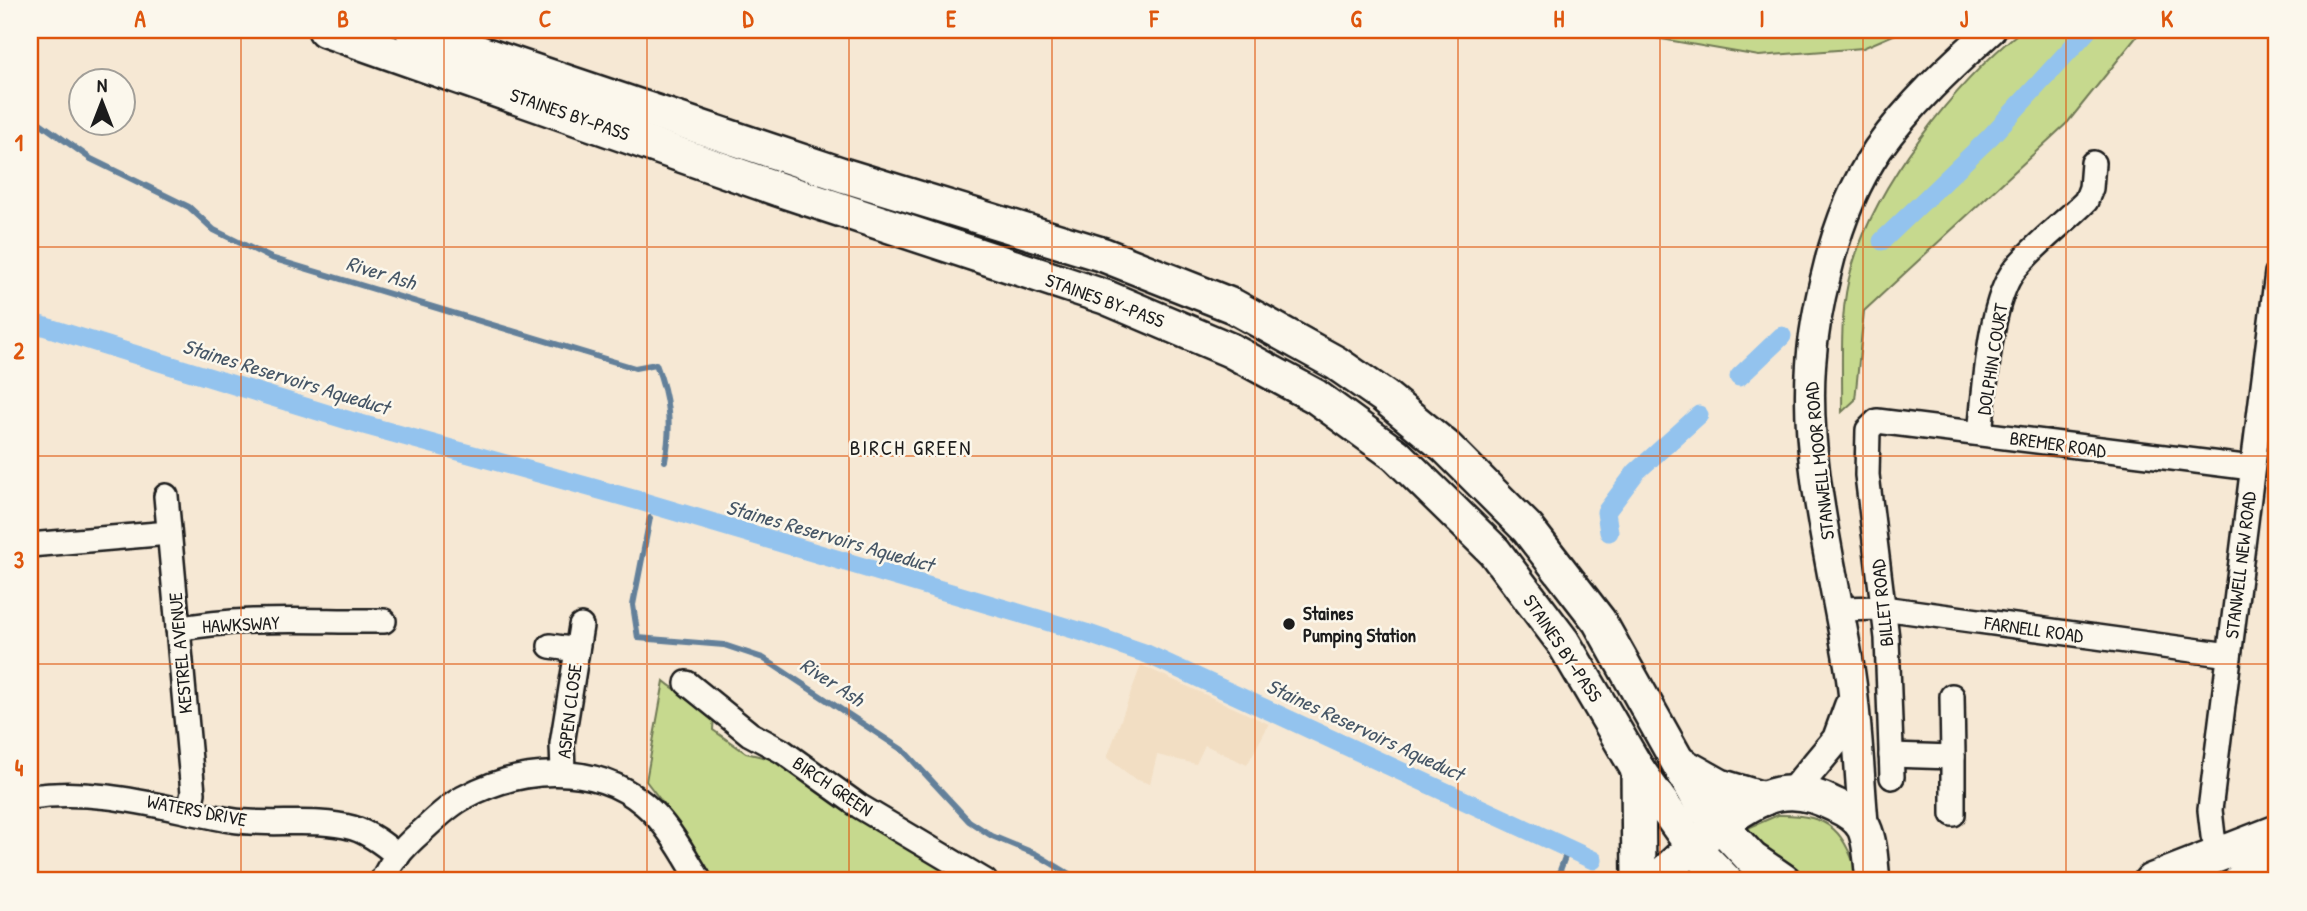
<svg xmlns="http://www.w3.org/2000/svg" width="2307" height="911" viewBox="0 0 2307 911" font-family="'Patrick Hand',sans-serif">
	<rect width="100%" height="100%" fill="#f6e8d4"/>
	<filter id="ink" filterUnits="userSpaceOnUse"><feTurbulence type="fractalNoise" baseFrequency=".0143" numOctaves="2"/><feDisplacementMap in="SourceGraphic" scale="14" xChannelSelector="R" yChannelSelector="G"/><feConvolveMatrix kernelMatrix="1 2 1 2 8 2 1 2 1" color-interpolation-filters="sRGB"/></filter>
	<g filter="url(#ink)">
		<polygon fill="#f2dec3" points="1141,665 1269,724 1247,765 1205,745 1196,764 1157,755 1150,784 1135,779 1107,758"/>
		<g fill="#c6d98e" stroke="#717a55" stroke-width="2">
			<polygon points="1610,30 1905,30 1863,48 1759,56"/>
			<path d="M2022,30h120l-74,92 -204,189 -9,89 -13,12c1,-48 -4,-99 10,-145 24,-83 102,-183 170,-237z"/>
			<path d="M664,681c16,14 34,19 50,32l-1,17 33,23 38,9 186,119h-255l-27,-45 -42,-55z"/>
			<path d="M1778,815c55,-1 66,17 82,66h-49l-47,-33 -16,-20z"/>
		</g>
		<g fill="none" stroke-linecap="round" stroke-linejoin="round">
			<g stroke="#63809a" stroke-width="6">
				<path d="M30,116l61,43 98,48 25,23 57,28 364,110 21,-4c13,33 16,62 9,97"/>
				<polyline points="650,518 633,605 638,638 724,645 763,658 904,751 969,821 992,836 1036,854 1081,881"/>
				<polyline points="1556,881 1568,849"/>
			</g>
			<g stroke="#93c3ee" stroke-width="19">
				<polyline points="1882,241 1990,137 2088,30"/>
				<polyline points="30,322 357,423 640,501 1086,633 1147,654 1593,860"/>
				<polyline points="1739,377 1782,336"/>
				<polyline points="1609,532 1606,512 1636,472 1699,415"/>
			</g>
			<g stroke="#1c1c1c" stroke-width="28">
				<g id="minor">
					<path d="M1980,433c5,-42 9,-132 35,-164 20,-25 48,-45 71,-68l5,-13 2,-25"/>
					<polyline points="166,496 193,793 189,810"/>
					<polyline points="30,545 169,533"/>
					<polyline points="1839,609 1883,608 2229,655"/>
					<path d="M178,629c68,-13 137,-7 206,-8"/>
					<polyline points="550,646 577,650"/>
					<polyline points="687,683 750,734 782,751 859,806 985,881"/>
					<polyline points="1891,755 1953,757 1952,696"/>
					<polyline points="1953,757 1953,814"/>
					<polyline points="563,772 562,744 581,626"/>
					<polyline points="1892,777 1887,638 1867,475 1868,430 1877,421 2252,468"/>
					<path d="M30,797c70,-10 132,11 200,23 40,7 83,-3 123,8 17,5 32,17 45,28"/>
					<polyline points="2220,855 2213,836 2210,810 2277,273"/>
					<path d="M382,881c8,-19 24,-36 39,-49 13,-12 27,-26 42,-34 55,-30 130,-37 181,6 24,20 40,51 56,77"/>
				</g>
			</g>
			<g stroke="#1c1c1c" stroke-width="33">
				<g id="major">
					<polyline points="1792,793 1837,739 1849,706"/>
					<path d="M1864,828c-5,-54 -6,-110 -15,-163 -16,-96 -45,-203 -38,-300 2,-32 8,-63 16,-94 10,-42 26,-85 51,-122 32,-45 72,-82 113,-119"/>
				</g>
			</g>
			<g stroke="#1c1c1c" stroke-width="38">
				<g id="highway">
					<polyline points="325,30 778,189 1105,297 1230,350 1315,396 1396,455 1494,551 1563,642 1638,770 1693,847 1726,881"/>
					<polyline points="412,30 846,176 1104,255 1233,306 1336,363 1385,397 1446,447 1527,528 1599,621 1703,807 1752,859 1784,881"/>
					<polyline points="1679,763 1720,786 1763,799"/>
					<polyline points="1638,770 1639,881"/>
					<path d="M1657,881c24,-26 86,-81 121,-87 19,-4 40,2 57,11 11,5 23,12 29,23 7,15 7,38 9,53"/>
					<polyline points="2151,881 2277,832"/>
					<polyline points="2240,881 2277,865"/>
				</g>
			</g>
			<use href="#minor" stroke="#fbf7ec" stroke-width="23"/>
			<use href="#major" stroke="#fbf7ec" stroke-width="28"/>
			<use href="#highway" stroke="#fbf7ec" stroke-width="33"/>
		</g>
	</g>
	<path fill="none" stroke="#de560d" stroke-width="2" stroke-opacity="0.55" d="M241,30v851M444,30v851M647,30v851M849,30v851M1052,30v851M1255,30v851M1458,30v851M1660,30v851M1863,30v851M2066,30v851M30,247h2247M30,456h2247M30,664h2247"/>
	<circle fill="#1c1c1c" stroke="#fbf7ec" stroke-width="2.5" cx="1289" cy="624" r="7"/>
	<g text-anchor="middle" stroke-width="5" stroke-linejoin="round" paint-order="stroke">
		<g font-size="19" fill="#1c1c1c" stroke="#fbf7ec">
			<text transform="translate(570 114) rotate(19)" y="7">STAINES BY-PASS</text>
			<text transform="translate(1105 300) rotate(20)" y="7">STAINES BY-PASS</text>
			<text transform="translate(1992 359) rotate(-81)" y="7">DOLPHIN COURT</text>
			<text transform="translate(2058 444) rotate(8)" y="7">BREMER ROAD</text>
			<text transform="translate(1819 461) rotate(-96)" y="7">STANWELL MOOR ROAD</text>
			<text transform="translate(2240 565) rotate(-83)" y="7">STANWELL NEW ROAD</text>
			<text transform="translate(1882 603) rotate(-96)" y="7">BILLET ROAD</text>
			<text transform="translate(241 624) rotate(-3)" y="7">HAWKSWAY</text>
			<text transform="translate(2034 629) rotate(8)" y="7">FARNELL ROAD</text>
			<text transform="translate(1563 648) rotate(56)" y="7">STAINES BY-PASS</text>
			<text transform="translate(180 653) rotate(-95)" y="7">KESTREL AVENUE</text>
			<text transform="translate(569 711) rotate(-83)" y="7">ASPEN CLOSE</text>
			<text transform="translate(833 786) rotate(34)" y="7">BIRCH GREEN</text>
			<text transform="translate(197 810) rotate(11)" y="7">WATERS DRIVE</text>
		</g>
		<g font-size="19" font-weight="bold" fill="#1c1c1c" stroke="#fbf7ec" text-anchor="start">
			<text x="1303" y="620">Staines<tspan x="1303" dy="22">Pumping Station</tspan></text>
		</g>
		<g font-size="21" font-style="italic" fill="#465666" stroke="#fbf7ec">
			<text transform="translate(381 273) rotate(17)" y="7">River Ash</text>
			<text transform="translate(286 377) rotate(17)" y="7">Staines Reservoirs Aqueduct</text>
			<text transform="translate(830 536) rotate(16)" y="7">Staines Reservoirs Aqueduct</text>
			<text transform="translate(832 682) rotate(33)" y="7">River Ash</text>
			<text transform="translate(1365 730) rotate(25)" y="7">Staines Reservoirs Aqueduct</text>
		</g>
		<g font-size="21" letter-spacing="2" fill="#1c1c1c" stroke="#fbf7ec">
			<text x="911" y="455">BIRCH GREEN</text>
		</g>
	</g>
	<rect width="2307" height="911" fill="none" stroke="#fbf7ec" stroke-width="77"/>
	<g transform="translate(102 102)"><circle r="33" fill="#fbf7ec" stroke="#a29f99" stroke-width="2"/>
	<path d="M0-5L12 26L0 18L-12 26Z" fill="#1c1c1c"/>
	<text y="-10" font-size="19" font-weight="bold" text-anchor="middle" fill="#1c1c1c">N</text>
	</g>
	<rect x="38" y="38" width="2230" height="834" fill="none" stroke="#de560d" stroke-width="2.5"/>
	<g font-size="23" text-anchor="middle" font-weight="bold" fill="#de560d">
		<text x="140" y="27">A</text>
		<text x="343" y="27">B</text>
		<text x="545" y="27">C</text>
		<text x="748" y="27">D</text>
		<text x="951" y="27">E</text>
		<text x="1154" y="27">F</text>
		<text x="1356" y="27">G</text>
		<text x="1559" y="27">H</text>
		<text x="1762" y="27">I</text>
		<text x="1964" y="27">J</text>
		<text x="2167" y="27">K</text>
		<text x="19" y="151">1</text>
		<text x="19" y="359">2</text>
		<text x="19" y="568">3</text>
		<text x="19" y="776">4</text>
	</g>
</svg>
